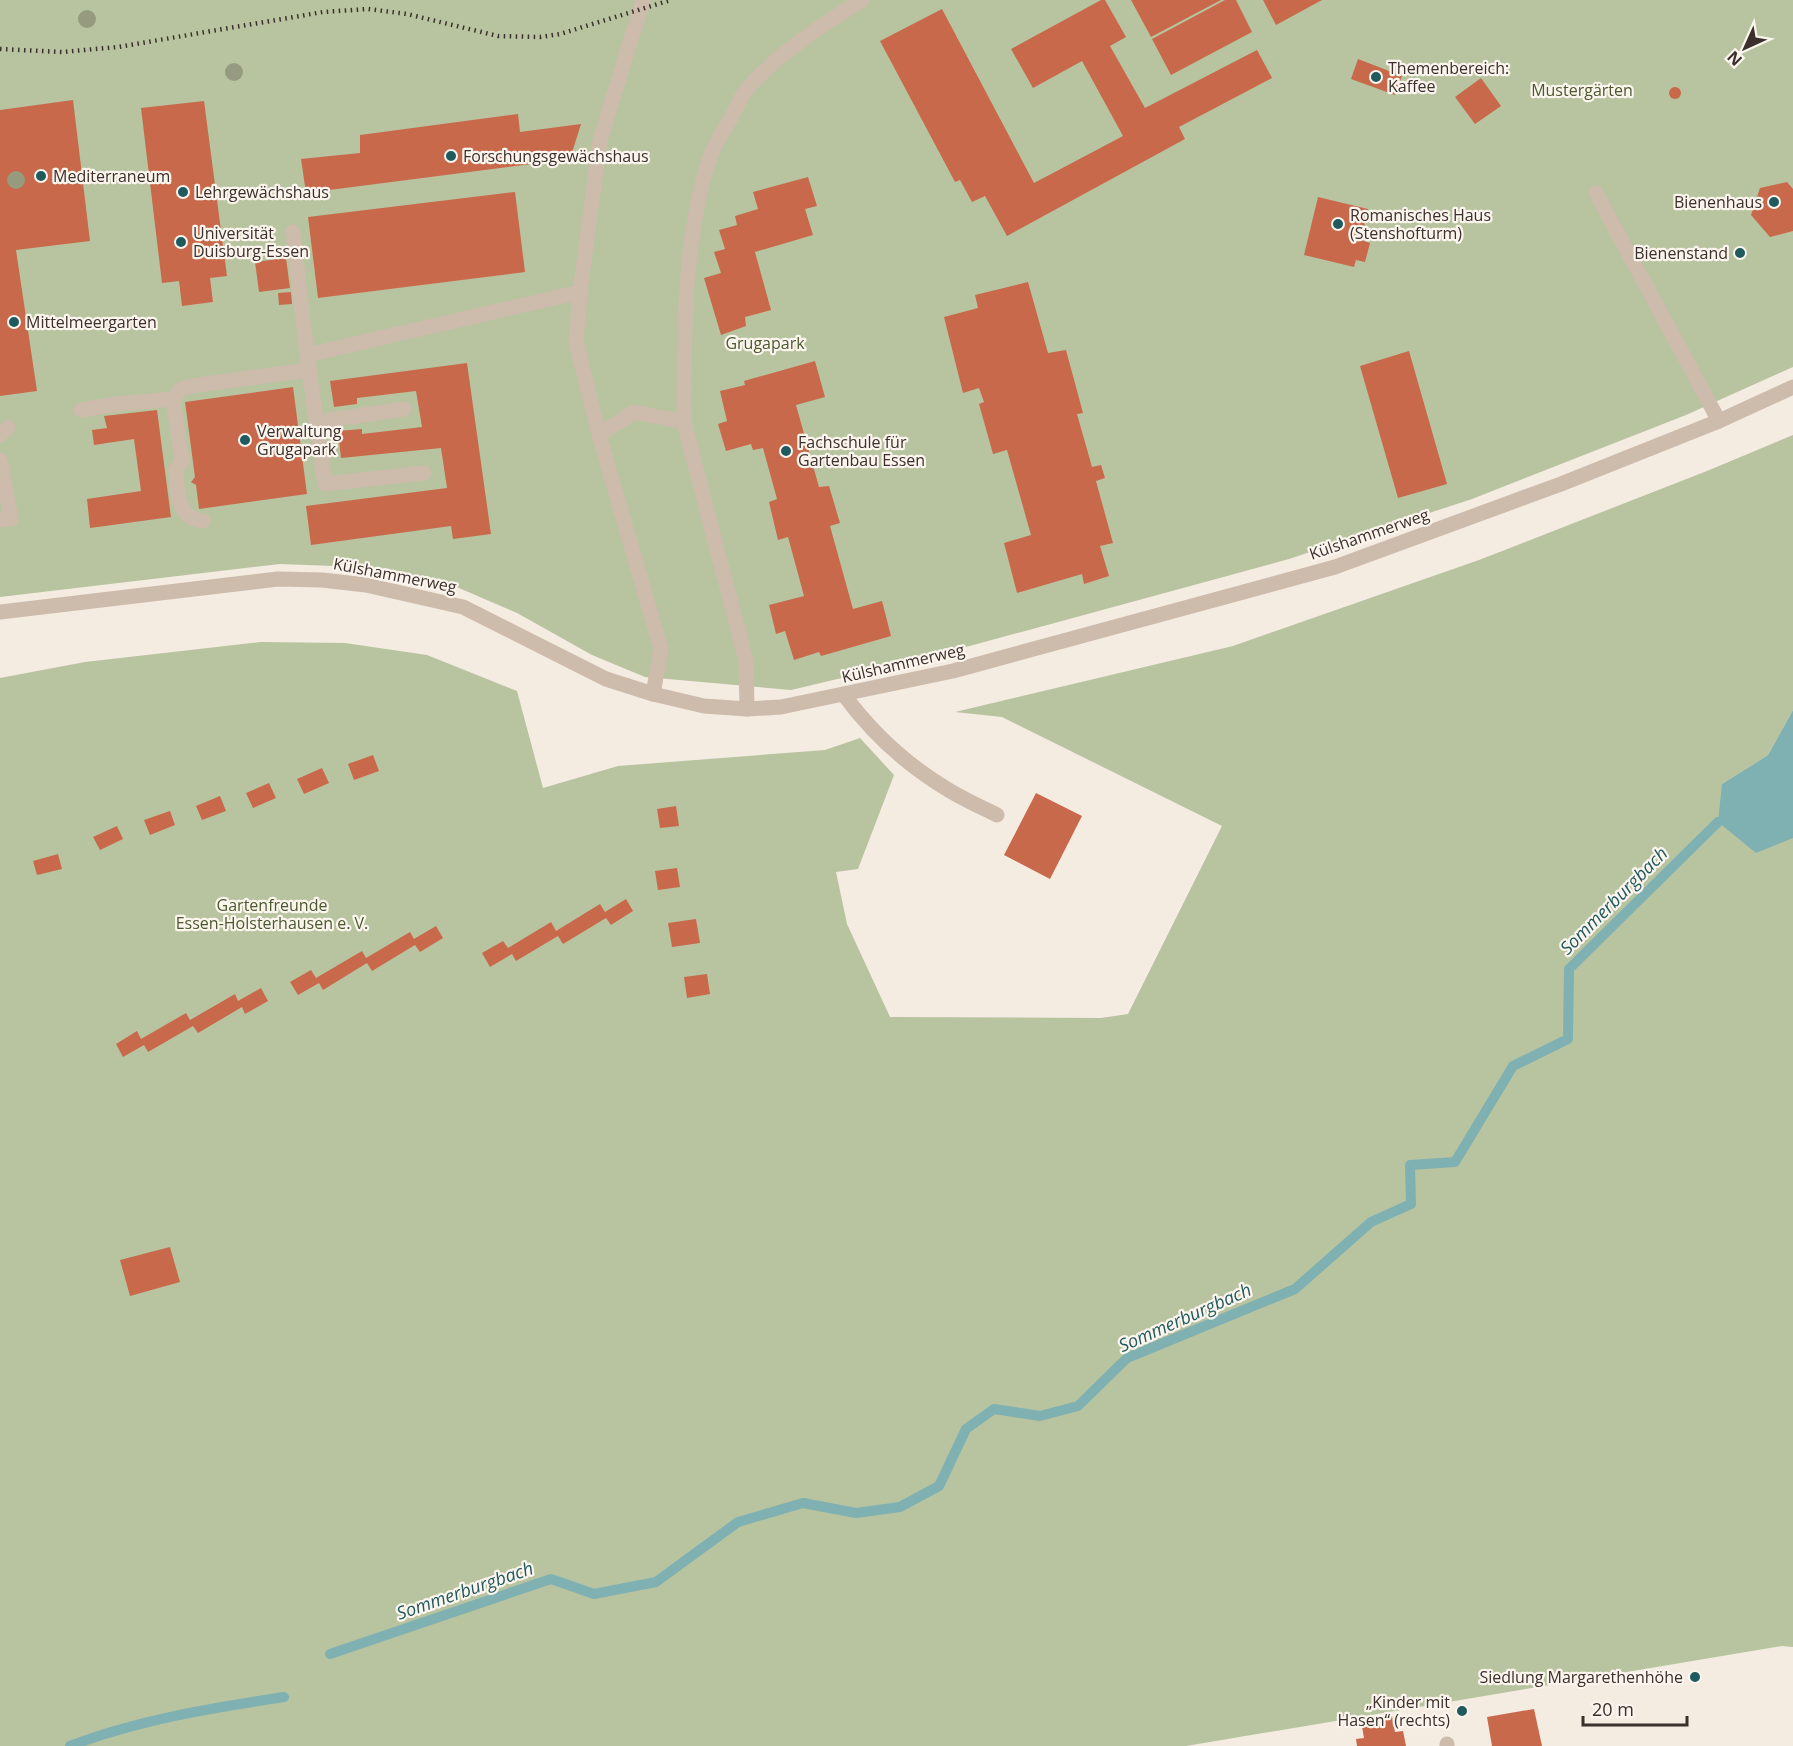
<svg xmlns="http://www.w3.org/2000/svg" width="1793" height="1746" viewBox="0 0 1793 1746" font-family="'Open Sans',sans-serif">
	<rect width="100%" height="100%" fill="#f4ebe1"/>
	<g fill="#b8c4a0">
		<polygon points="0,0 1793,0 1793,367 1686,415 1472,499 1289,559 922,659 791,690 645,677 592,655 517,613 452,585 362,567 280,564 0,597"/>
		<polygon points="1793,435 1793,710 1768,755 1722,784 1790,838 1793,838 1793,1647 1782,1646 1186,1746 0,1746 0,678 85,662 261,642 345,643 427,655 517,691 543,788 618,766 825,750 860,738 894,775 858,869 836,872 847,924 890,1017 1101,1018 1128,1014 1222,826 1002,717 955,712 1233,646 1479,560 1707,471"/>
	</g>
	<polygon fill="#7fb0b2" points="1793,710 1793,838 1756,853 1718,822 1722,784 1768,755"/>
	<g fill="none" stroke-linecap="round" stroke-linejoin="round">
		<g stroke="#7fb0b2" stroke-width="10">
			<polyline points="330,1654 551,1579 594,1594 656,1582 738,1522 803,1503 856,1513 900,1507 939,1486 966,1429 994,1409 1040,1416 1078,1406 1127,1358 1295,1289 1371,1222 1411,1204 1410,1165 1455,1162 1513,1066 1568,1039 1569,969 1718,822"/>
			<path d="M70,1746c68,-26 141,-38 214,-49"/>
		</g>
	</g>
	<g fill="#c8694b">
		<polygon points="1101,0 1105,0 1126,37 1110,46 1145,108 1257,50 1272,78 1179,127 1185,139 1007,236 985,196 972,202 960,180 955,182 880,41 942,9 1034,183 1123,136 1082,61 1033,88 1011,49"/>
		<polygon points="1131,0 1221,0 1151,37"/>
		<polygon points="1225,0 1236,0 1252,32 1171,75 1152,39"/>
		<polygon points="1263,0 1322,0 1276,25"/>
		<polygon points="1358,59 1402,76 1395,95 1351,79"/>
		<polygon points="1481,78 1501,106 1475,124 1455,97"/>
		<circle cx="1675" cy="93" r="6"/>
		<polygon points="73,100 90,241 16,250 37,391 0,396 0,110"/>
		<polygon points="204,101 227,276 210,278 213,302 182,306 179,281 162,283 141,108"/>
		<polygon points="518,114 520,132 581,124 570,159 306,193 301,159 360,153 360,135"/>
		<polygon points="808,177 817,206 805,209 813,235 755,252 771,310 745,317 746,326 721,335 704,278 721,273 714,252 725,249 719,230 737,225 735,216 758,209 753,192"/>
		<polygon points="1787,182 1793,189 1793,231 1770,237 1751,215 1760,188"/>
		<polygon points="515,192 525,272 318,298 308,217"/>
		<polygon points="1318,197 1368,209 1361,240 1370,243 1365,262 1356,260 1354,267 1304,255"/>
		<polygon points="286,258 290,288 259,292 255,262"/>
		<polygon points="1028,282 1048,353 1066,350 1083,413 1077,414 1092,467 1101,465 1105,478 1096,481 1113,543 1100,546 1109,576 1084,584 1082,574 1017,593 1004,543 1031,535 1007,450 993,454 979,404 984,402 979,388 963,393 944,317 978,308 975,295"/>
		<polygon points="291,292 292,304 279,305 278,293"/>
		<polygon points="1409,351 1447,484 1398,498 1360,366"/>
		<polygon points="815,361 825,397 796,405 819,487 829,486 840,523 830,526 853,609 882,601 891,636 821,656 819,652 794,660 785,631 776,634 769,605 804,596 788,537 778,540 769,502 777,499 763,448 753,450 751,444 726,451 718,424 727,421 720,391 745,385 744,381"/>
		<polygon points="467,363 491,534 453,539 451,526 311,545 306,506 447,488 441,448 341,458 338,431 362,429 362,434 422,427 416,391 357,398 357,404 334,407 330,381"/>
		<polygon points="293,387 307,494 199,509 196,485 191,482 195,477 185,402"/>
		<polygon points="157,410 171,517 90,528 87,499 141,491 134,439 94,445 92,430 107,428 104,416"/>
		<polygon points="373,755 379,771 354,780 348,764"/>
		<polygon points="322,768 329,783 304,794 297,779"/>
		<polygon points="269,783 276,798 253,808 246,793"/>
		<polygon points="1036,793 1082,816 1050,879 1004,855"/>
		<polygon points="220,796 226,811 202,820 196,806"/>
		<polygon points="676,806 679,826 660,828 657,809"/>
		<polygon points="170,811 175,825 150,835 144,820"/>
		<polygon points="117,826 123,839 100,850 93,837"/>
		<polygon points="58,854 62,869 37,875 33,861"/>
		<polygon points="677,868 680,887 658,890 655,871"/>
		<polygon points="626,899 633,911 611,925 606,918 563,944 558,936 516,961 512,954 490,967 482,953 503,941 508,948 551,922 556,931 600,904 605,912"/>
		<polygon points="696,919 700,943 672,947 668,923"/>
		<polygon points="436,926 443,938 420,952 415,945 372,971 367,963 323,990 319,983 298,995 290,982 311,970 316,978 362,951 366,958 410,932 414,939"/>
		<polygon points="707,974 710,994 687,998 684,977"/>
		<polygon points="261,988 268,1001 245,1014 242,1007 198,1033 193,1026 148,1052 144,1045 123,1057 116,1044 137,1031 141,1039 186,1013 190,1020 235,994 238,1001"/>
		<polygon points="170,1247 180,1282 130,1296 120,1260"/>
		<polygon points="1534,1709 1542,1746 1492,1746 1487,1717"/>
		<polygon points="1392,1716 1395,1732 1403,1731 1406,1746 1357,1746 1356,1739 1364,1738 1361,1721"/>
	</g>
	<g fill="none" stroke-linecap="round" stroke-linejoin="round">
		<g stroke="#cdbbac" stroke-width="15">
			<polyline points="1596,193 1719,421"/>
			<polyline points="293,232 307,355"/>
			<path d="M173,399l9,62 -6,9c1,22 1,49 27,51"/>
			<polyline points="81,410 116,404 173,399 181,389 197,385 309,370"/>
			<polyline points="316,422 404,409"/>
			<path d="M684,422c0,-84 -1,-188 27,-268 5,-12 13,-25 20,-36 5,-9 9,-20 15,-28 30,-35 77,-66 116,-90"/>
			<polyline points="0,435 8,427"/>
			<polyline points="599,435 576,342 580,292 600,140 643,0"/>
			<polyline points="0,460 11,519 0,520"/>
			<polyline points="424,473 325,484 307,355 580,292"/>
			<polyline points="653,694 661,649 599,435 634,412 684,422 746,661 747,709"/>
			<path d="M844,695c28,38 63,70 103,94 16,10 34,18 50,26"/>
		</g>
		<g stroke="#cdbbac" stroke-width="15">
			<polyline points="0,612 278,579 322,580 366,585 463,607 606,679 653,694 704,706 747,709 781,707 953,671 1335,567 1561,484 1719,421 1793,387"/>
			<polyline points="1447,1744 1447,1746"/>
		</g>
		<polyline stroke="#3b302b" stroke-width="4.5" stroke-dasharray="1.5 4.5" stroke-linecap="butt" points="0,49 62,52 118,47 323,12 368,9 407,14 498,36 540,37 560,34 671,0"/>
	</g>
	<g fill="#969b7f">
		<circle cx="87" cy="19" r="9"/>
		<circle cx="234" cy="72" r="9"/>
		<circle cx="16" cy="180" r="9"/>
	</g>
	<g fill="#1f5a5e" stroke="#fbf5ee" stroke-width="2">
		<circle cx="1376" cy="77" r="6"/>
		<circle cx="451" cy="156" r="6"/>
		<circle cx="41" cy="176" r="6"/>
		<circle cx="183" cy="192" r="6"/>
		<circle cx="1774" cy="202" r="6"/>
		<circle cx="1338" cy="224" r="6"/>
		<circle cx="181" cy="242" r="6"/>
		<circle cx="1740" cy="253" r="6"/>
		<circle cx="14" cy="322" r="6"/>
		<circle cx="245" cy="440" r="6"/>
		<circle cx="786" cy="451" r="6"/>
		<circle cx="1695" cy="1677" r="6"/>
		<circle cx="1462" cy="1711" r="6"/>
	</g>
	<g text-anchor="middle" stroke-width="4.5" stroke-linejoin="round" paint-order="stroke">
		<g font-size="16" fill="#3b302b" stroke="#fbf5ee" text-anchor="start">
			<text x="1388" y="74">Themenbereich:<tspan x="1388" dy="18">Kaffee</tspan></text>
			<text x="463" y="162">Forschungsgewächshaus</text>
			<text x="53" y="182">Mediterraneum</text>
			<text x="195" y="198">Lehrgewächshaus</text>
			<text x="1762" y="208" text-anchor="end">Bienenhaus</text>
			<text x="1350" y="221">Romanisches Haus<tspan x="1350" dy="18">(Stenshofturm)</tspan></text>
			<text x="193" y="239">Universität<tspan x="193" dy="18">Duisburg-Essen</tspan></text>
			<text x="1728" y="259" text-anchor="end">Bienenstand</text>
			<text x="26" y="328">Mittelmeergarten</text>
			<text x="257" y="437">Verwaltung<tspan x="257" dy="18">Grugapark</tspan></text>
			<text x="798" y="448">Fachschule für<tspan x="798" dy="18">Gartenbau Essen</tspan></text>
			<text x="1683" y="1683" text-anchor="end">Siedlung Margarethenhöhe</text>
			<text x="1450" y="1708" text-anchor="end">„Kinder mit<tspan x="1450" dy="18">Hasen“ (rechts)</tspan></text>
		</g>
		<g font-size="16" fill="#4a5a2e" stroke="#fbf5ee">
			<text x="1582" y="96">Mustergärten</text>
			<text x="765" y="349">Grugapark</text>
			<text x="272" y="911">Gartenfreunde<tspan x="272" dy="18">Essen-Holsterhausen e. V.</tspan></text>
		</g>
		<g font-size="16" fill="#3b302b" stroke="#fbf5ee">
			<text transform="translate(1369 534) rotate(-19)" y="6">Külshammerweg</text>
			<text transform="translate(395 575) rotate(11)" y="6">Külshammerweg</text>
			<text transform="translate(903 663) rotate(-13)" y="6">Külshammerweg</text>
		</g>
		<g font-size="18" font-style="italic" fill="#1f5a5e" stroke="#fbf5ee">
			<text transform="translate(1614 901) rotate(-45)" y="6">Sommerburgbach</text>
			<text transform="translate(1185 1318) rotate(-24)" y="6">Sommerburgbach</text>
			<text transform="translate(465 1591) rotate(-19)" y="6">Sommerburgbach</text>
		</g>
	</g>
	<g transform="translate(1745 48) rotate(225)" stroke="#fbf5ee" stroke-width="4.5" paint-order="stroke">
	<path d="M0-4.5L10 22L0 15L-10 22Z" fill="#3b302b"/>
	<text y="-9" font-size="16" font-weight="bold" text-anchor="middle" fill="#3b302b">N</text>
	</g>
	<path d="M1583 1716v9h104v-9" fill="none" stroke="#3b302b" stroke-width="3"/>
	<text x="1592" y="1716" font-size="18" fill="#3b302b" stroke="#fbf5ee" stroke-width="4.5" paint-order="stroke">20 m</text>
</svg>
